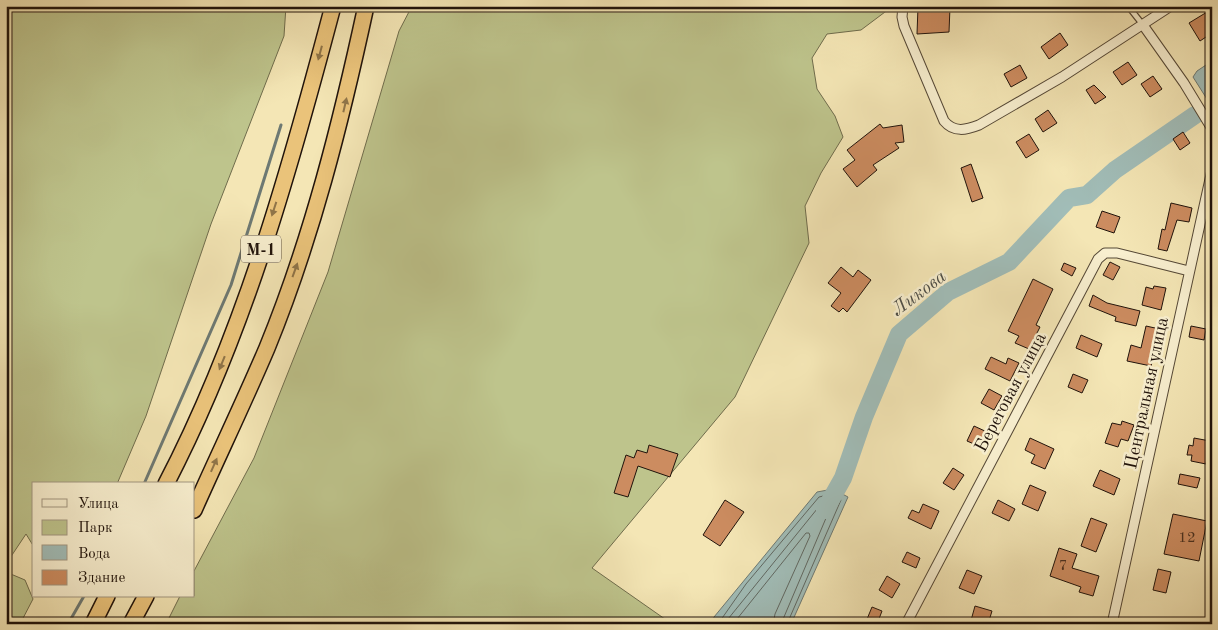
<svg xmlns="http://www.w3.org/2000/svg" width="1218" height="630" viewBox="0 0 1218 630" font-family="'Old Standard TT',serif">
	<rect width="100%" height="100%" fill="#f4e6b5"/>
	<filter id="stains"><feTurbulence type="fractalNoise" baseFrequency=".004" numOctaves="4"/><feColorMatrix values="0 0 0 0 .2 0 0 0 0 .09 0 0 0 0 .02 0 0 0 .5 -.17"/></filter>
	<radialGradient id="worn" r=".72"><stop offset=".6" stop-color="#630" stop-opacity="0"/><stop offset="1" stop-color="#630" stop-opacity=".3"/></radialGradient>
	<g fill="#bec48c" stroke="#6f6c4c">
		<polygon points="6,6 286,6 284,36 211,224 146,416 117,484 34,484 34,547 26,534 6,564"/>
		<polygon points="412,6 893,6 861,30 827,34 812,58 817,89 835,116 843,137 821,173 805,206 809,243 735,397 592,568 672,624 166,624 180,596 194,596 194,571 254,458 328,272 399,31"/>
		<polygon points="6,572 25,580 33,599 20,624 6,624"/>
	</g>
	<g fill="#a1bdb8" stroke="#6d7973">
		<polygon points="1212,61 1212,107 1193,77 1197,71"/>
		<polygon points="833,489 848,497 791,624 712,624 714,617 817,492"/>
	</g>
	<g fill="none" stroke-linecap="round" stroke-linejoin="round">
		<g stroke="#606862" stroke-width="1">
			<polyline points="718,624 746,584 819,497 832,494 838,496 841,500 787,624"/>
			<polyline points="724,624 813,514 822,503 831,501 832,504 781,624"/>
			<polyline points="733,624 806,533 809,533 810,536 775,614 773,624"/>
		</g>
		<g stroke="#6d7973" stroke-width="3">
			<polyline points="144,484 231,285 281,125"/>
			<polyline points="68,624 84,596"/>
		</g>
		<polyline stroke="#a1bdb8" stroke-width="18" points="825,510 843,478 864,417 899,334 948,292 1009,262 1069,198 1087,195 1115,170 1195,115"/>
	</g>
	<g fill="#cc8c60" stroke="#20130b">
		<polygon points="918,7 950,7 949,32 917,34"/>
		<polygon points="1212,9 1212,47 1206,37 1200,41 1189,23"/>
		<polygon points="1060,33 1068,45 1049,59 1041,47"/>
		<polygon points="1128,62 1137,75 1122,85 1113,72"/>
		<polygon points="1020,65 1027,78 1011,87 1004,74"/>
		<polygon points="1153,76 1162,89 1150,97 1141,84"/>
		<polygon points="1094,85 1106,97 1095,104 1086,90"/>
		<polygon points="1048,110 1057,123 1043,132 1035,119"/>
		<polygon points="880,124 883,128 902,125 904,142 895,143 899,148 873,165 877,170 857,187 843,169 855,160 847,150"/>
		<polygon points="1183,132 1190,143 1180,150 1173,139"/>
		<polygon points="1029,134 1039,150 1026,158 1016,142"/>
		<polygon points="971,164 983,198 972,202 961,168"/>
		<polygon points="1171,203 1192,208 1189,222 1177,220 1167,251 1158,249 1162,229 1165,230"/>
		<polygon points="1102,211 1120,217 1114,233 1096,227"/>
		<polygon points="1110,262 1120,267 1113,280 1103,275"/>
		<polygon points="1064,263 1076,268 1072,276 1061,270"/>
		<polygon points="841,267 853,277 858,270 871,280 847,312 843,308 839,312 831,306 841,293 828,283"/>
		<polygon points="1033,279 1053,289 1036,325 1040,327 1029,349 1015,343 1019,336 1008,331"/>
		<polygon points="1154,286 1166,288 1161,310 1142,305 1146,287 1153,289"/>
		<polygon points="1093,295 1107,303 1140,311 1136,326 1115,321 1116,317 1089,306"/>
		<polygon points="1146,326 1164,330 1162,338 1158,337 1151,366 1127,361 1131,345 1141,348"/>
		<polygon points="1191,326 1206,329 1204,340 1189,337"/>
		<polygon points="1081,335 1102,344 1097,357 1076,348"/>
		<polygon points="991,357 1006,364 1008,358 1019,363 1010,381 985,369"/>
		<polygon points="1073,374 1088,380 1082,393 1068,387"/>
		<polygon points="989,389 1002,396 994,410 981,403"/>
		<polygon points="1122,421 1134,425 1128,441 1121,439 1118,447 1105,443 1112,423 1121,425"/>
		<polygon points="974,426 987,432 981,447 967,441"/>
		<polygon points="1030,438 1054,449 1045,469 1031,463 1035,455 1025,450"/>
		<polygon points="1194,438 1210,441 1206,464 1191,461 1192,455 1187,455 1189,445 1193,446"/>
		<polygon points="649,445 678,454 670,477 638,466 628,497 614,493 626,455 634,458 637,450 647,453"/>
		<polygon points="953,468 964,475 954,490 943,483"/>
		<polygon points="1100,470 1120,479 1114,495 1093,486"/>
		<polygon points="1180,474 1200,478 1197,488 1178,484"/>
		<polygon points="1030,485 1046,492 1038,511 1022,504"/>
		<polygon points="725,500 744,512 720,546 703,535"/>
		<polygon points="998,500 1015,509 1009,521 992,513"/>
		<polygon points="923,504 939,511 931,529 908,518 912,510 919,513"/>
		<polygon points="1173,514 1207,521 1199,561 1164,554"/>
		<polygon points="1091,518 1107,524 1096,552 1081,546"/>
		<polygon points="1059,548 1077,554 1072,568 1099,576 1093,596 1079,592 1081,587 1050,576"/>
		<polygon points="907,552 920,558 916,568 902,562"/>
		<polygon points="1158,569 1171,572 1166,593 1153,590"/>
		<polygon points="967,570 982,576 974,594 959,588"/>
		<polygon points="887,576 900,584 892,598 879,590"/>
		<polygon points="975,606 992,611 988,624 970,624"/>
		<polygon points="872,607 882,611 877,624 865,624"/>
	</g>
	<g fill="none" stroke-linecap="round" stroke-linejoin="round">
		<g stroke="#554836" stroke-width="7">
			<polyline id="service" points="1128,6 1143,25"/>
		</g>
		<g stroke="#554836" stroke-width="11">
			<g id="minor">
				<path d="M903,6l-1,11 2,9 40,95c10,12 22,9 35,4l83,-48 109,-71"/>
				<polyline points="1143,25 1184,83 1212,129"/>
				<polyline points="906,624 1098,259 1105,253 1117,253 1189,271"/>
				<polyline points="1112,624 1212,170"/>
			</g>
		</g>
		<g stroke="#20130b" stroke-width="18">
			<g id="trunk">
				<path d="M166,484c78,-150 124,-315 167,-478"/>
				<path d="M194,510c24,-54 50,-108 73,-162 45,-110 74,-226 99,-342"/>
				<polyline points="93,624 107,596"/>
				<polyline points="131,624 146,596"/>
			</g>
		</g>
		<use href="#service" stroke="#f8efcf" stroke-width="4.5"/>
		<use href="#minor" stroke="#f8efcf" stroke-width="9"/>
		<use href="#trunk" stroke="#eac37a" stroke-width="15"/>
	</g>
	<defs><path id="oneway-solid" d="M-6-.8H1V-3.2L6.5 0L1 3.2V.8H-6Z" transform="scale(1.25)"/></defs>
	<g fill="#8f7448">
		<use href="#oneway-solid" transform="translate(320 53) rotate(105)"/>
		<use href="#oneway-solid" transform="translate(345 105) rotate(-77)"/>
		<use href="#oneway-solid" transform="translate(274 209) rotate(108)"/>
		<use href="#oneway-solid" transform="translate(295 270) rotate(-70)"/>
		<use href="#oneway-solid" transform="translate(222 363) rotate(112)"/>
		<use href="#oneway-solid" transform="translate(214 465) rotate(-66)"/>
	</g>
	<g text-anchor="middle" stroke-width="5" stroke-linejoin="round" paint-order="stroke">
		<g font-size="15" fill="#4b3120">
			<text x="1187" y="542">12</text>
			<text x="1063" y="570">7</text>
		</g>
		<rect fill="#f8efcf" stroke="#615546" stroke-width="1" x="241" y="235.5" width="40" height="27" rx="4"/>
		<g font-size="16" font-weight="bold" fill="#20130b">
			<text x="261" y="255">М-1</text>
		</g>
		<g font-size="18" fill="#20130b" stroke="#f8efcf">
			<text transform="translate(1010 392) rotate(-62)" y="6">Береговая улица</text>
			<text transform="translate(1146 393) rotate(-78)" y="6">Центральная улица</text>
		</g>
		<g font-size="19" font-style="italic" fill="#4d4e48" stroke="#f8efcf">
			<text transform="translate(918 292) rotate(-37)" y="7">Ликова</text>
		</g>
	</g>
	<rect width="1218" height="630" fill="none" stroke="#f4e6b5" stroke-width="25"/>
	<rect x="8" y="8" width="1203" height="615" fill="none" stroke="#20130b" stroke-width="2.5"/>
	<rect x="12" y="12" width="1193" height="605" fill="none" stroke="#20130b"/>
	<rect x="32" y="482" width="162" height="115" fill="#f8efcf" stroke="#a29781"/>
	<rect x="42" y="499" width="25" height="8" fill="#f8efcf" stroke="#a29781"/>
	<text x="78" y="508" font-size="15" fill="#20130b">Улица</text>
	<rect x="42" y="520" width="25" height="15" fill="#bec48c" stroke="#a29781"/>
	<text x="78" y="532" font-size="15" fill="#20130b">Парк</text>
	<rect x="42" y="545" width="25" height="15" fill="#a1bdb8" stroke="#a29781"/>
	<text x="78" y="558" font-size="15" fill="#20130b">Вода</text>
	<rect x="42" y="570" width="25" height="15" fill="#cc8c60" stroke="#a29781"/>
	<text x="78" y="582" font-size="15" fill="#20130b">Здание</text>
	<rect width="100%" height="100%" filter="url(#stains)"/>
	<rect width="100%" height="100%" fill="url(#worn)"/>
</svg>
